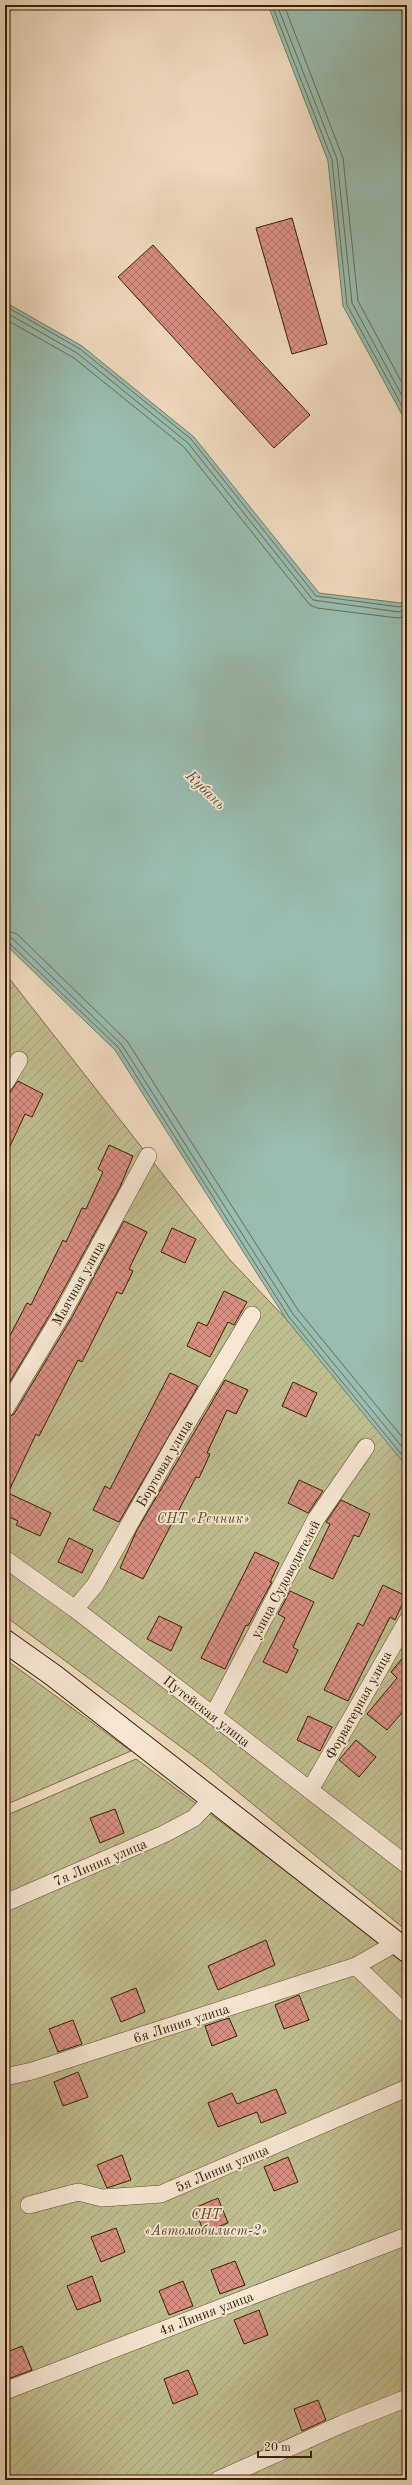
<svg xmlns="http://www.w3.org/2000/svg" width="412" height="2485" viewBox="0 0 412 2485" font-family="'Old Standard TT',serif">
	<defs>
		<pattern id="garden-furrows" width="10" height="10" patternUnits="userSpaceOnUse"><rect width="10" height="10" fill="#bfbe8d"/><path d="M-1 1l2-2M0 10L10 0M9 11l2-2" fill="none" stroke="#a5a378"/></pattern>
		<pattern id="building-cross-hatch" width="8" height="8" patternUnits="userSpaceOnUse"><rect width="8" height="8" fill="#d88e81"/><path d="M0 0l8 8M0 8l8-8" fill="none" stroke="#b07467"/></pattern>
	</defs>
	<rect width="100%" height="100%" fill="#efdabd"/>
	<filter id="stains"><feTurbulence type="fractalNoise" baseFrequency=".005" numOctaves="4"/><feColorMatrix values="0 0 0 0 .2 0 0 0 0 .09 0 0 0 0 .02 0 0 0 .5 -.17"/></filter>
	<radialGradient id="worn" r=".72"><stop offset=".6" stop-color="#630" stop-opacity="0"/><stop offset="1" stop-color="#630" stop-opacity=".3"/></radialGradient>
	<g fill="url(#garden-furrows)" stroke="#7c7046">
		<polygon points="5,973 230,1260 407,1446 407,1931 204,1764 5,1616"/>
		<polygon points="5,1659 131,1751 5,1805"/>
		<polygon points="136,1759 338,1909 407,1964 407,2480 5,2480 5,1816"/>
	</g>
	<g fill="#9abbaf" stroke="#747d69">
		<polygon points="268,5 407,5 407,438 405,420 343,306 328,161"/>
		<polygon points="5,302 82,346 194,437 319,593 401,603 407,593 407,1467 286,1319 115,1050 5,944"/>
	</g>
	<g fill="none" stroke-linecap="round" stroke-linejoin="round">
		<g stroke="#6a6e58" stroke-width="1">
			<polyline points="272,5 332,160 347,305 407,415"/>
			<polyline points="277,5 337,159 352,303 407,405"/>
			<polyline points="284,5 343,158 358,301 407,392"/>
			<polyline points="5,306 80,349 191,439 316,596 400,607 407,600"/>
			<polyline points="5,312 77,353 188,443 313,600 399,612 407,609"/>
			<polyline points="5,319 74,358 184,447 310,605 317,608 398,618 407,616"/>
			<polyline points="5,930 17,934 127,1041 298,1310 407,1443"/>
			<polyline points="5,936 13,939 122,1045 293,1314 407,1453"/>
			<polyline points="5,941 9,943 118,1047 289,1317 407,1461"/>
		</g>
	</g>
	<g fill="url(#building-cross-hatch)" stroke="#3a2100">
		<polygon points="292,218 327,344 292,354 256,228"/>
		<polygon points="153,245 310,415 274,448 118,277"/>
		<polygon points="18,1081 43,1094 32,1117 25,1114 5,1157 5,1093 10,1092"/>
		<polygon points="109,1145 133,1156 120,1187 53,1309 5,1390 5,1345 27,1303 31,1305 63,1240 66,1242 82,1208 86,1209 103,1172 98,1169"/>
		<polygon points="124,1221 147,1232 129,1269 133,1271 122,1294 117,1292 82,1362 78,1360 39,1436 36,1434 8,1493 51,1513 40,1536 16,1525 18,1521 5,1515 5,1419 14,1414 71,1319"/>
		<polygon points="172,1228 196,1239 185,1263 161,1252"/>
		<polygon points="224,1291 247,1302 234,1325 228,1322 210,1357 187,1346 198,1322 207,1326"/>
		<polygon points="170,1373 198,1386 119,1522 93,1510 105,1486 110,1489"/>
		<polygon points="225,1380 248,1390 236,1414 227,1410 207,1453 210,1454 199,1478 196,1477 143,1579 120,1568 137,1530"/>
		<polygon points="293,1382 317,1393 306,1417 282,1406"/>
		<polygon points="299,1480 323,1491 308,1513 288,1503"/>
		<polygon points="341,1500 370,1514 359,1537 354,1535 333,1579 309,1568 330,1524 326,1522"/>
		<polygon points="69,1538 93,1550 82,1573 58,1562"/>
		<polygon points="255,1552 279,1563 270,1582 272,1582 248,1626 246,1625 225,1669 201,1658"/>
		<polygon points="383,1585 406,1596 395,1620 390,1617 348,1701 324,1690 358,1623 363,1626"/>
		<polygon points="290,1591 314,1602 293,1647 298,1650 287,1673 263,1662 285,1618 278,1614"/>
		<polygon points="159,1616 182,1627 171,1651 147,1639"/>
		<polygon points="407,1653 407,1707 387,1730 367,1714 397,1678 391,1672"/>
		<polygon points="308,1716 332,1727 320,1751 297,1740"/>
		<polygon points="356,1740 376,1757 359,1777 339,1760"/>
		<polygon points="115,1809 124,1833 100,1843 90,1818"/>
		<polygon points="266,1940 275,1965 218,1990 208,1966"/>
		<polygon points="136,1988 145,2012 121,2022 111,1998"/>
		<polygon points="299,1995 309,2020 284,2029 275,2005"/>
		<polygon points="229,2018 237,2036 212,2046 205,2026"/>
		<polygon points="73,2020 82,2044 58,2052 49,2029"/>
		<polygon points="78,2072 88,2097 63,2106 54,2082"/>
		<polygon points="276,2089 286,2113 261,2123 257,2112 218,2127 208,2103 232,2093 237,2104"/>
		<polygon points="122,2155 131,2180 107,2188 97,2165"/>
		<polygon points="288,2157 298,2182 274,2191 264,2167"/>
		<polygon points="218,2198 228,2223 204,2232 194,2208"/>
		<polygon points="116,2228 125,2252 101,2262 91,2237"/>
		<polygon points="235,2261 245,2285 220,2294 211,2270"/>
		<polygon points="92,2276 101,2301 77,2310 67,2286"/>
		<polygon points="183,2281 193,2306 169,2315 159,2291"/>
		<polygon points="259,2310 268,2335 244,2344 234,2320"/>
		<polygon points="22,2346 32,2370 5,2380 5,2353"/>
		<polygon points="188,2370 198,2394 173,2404 164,2379"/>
		<polygon points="318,2400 326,2420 302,2431 294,2409"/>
	</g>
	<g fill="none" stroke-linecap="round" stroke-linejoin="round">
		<g stroke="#674f2f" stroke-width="18">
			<g id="street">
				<polyline points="5,1083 19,1060"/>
				<polyline points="5,1409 62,1314 148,1156"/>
				<polyline points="5,1559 75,1609 407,1865"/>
				<polyline points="75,1609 95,1585 177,1440 252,1315"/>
				<polyline points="213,1716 316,1519 366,1447"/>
				<polyline points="310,1790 407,1621"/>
				<polyline points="5,1903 164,1834 194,1818 212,1799"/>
				<polyline points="356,1966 407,2015"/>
				<polyline points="5,2077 32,2071 356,1966 396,1943"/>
				<polyline points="29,2205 78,2192 102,2198 161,2194 407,2088"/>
				<polyline points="5,2391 407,2236"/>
				<polyline points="218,2480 342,2424 407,2398"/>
			</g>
		</g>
		<g stroke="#3a2100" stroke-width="24">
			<polyline id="secondary" points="5,1641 53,1675 407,1951"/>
		</g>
		<use href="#street" stroke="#f5e7d4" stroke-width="17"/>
		<use href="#secondary" stroke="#f5e7d4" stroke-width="22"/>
	</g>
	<g text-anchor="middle" stroke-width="3.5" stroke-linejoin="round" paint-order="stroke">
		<g font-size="14" fill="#3a2100" stroke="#f5e7d4">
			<text transform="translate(78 1283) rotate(-61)" y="5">Маячная улица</text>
			<text transform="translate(164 1463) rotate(-60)" y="5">Бортовая улица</text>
			<text transform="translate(285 1579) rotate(-62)" y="5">улица Судоводителей</text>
			<text transform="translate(358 1705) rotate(-61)" y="5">Форватерная улица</text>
			<text transform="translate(207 1711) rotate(38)" y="5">Путейская улица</text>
			<text transform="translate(100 1862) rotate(-23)" y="5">7я Линия улица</text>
			<text transform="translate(181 2023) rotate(-18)" y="5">6я Линия улица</text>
			<text transform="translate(222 2168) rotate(-23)" y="5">5я Линия улица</text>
			<text transform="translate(206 2313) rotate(-21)" y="5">4я Линия улица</text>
		</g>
		<g font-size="14" font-style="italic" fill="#5b4823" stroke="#f5e7d4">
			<text x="203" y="1523">СНТ «Речник»</text>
			<text x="206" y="2219">СНТ<tspan x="206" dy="16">«Автомобилист-2»</tspan></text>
		</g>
		<g font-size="15" font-style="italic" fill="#574f35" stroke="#f5e7d4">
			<text transform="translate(206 790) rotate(44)" y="5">Кубань</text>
		</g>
	</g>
	<rect width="412" height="2485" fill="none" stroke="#efdabd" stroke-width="20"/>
	<rect x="6" y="6" width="400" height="2473" fill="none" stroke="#3a2100" stroke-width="2"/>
	<rect x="10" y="10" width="392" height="2465" fill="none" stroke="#3a2100"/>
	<path d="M258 2451v6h53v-6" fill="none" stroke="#3a2100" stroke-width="2"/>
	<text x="264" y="2451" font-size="12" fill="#3a2100" stroke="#f5e7d4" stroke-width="3" paint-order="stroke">20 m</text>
	<rect width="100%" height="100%" filter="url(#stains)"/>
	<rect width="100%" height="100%" fill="url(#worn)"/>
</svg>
